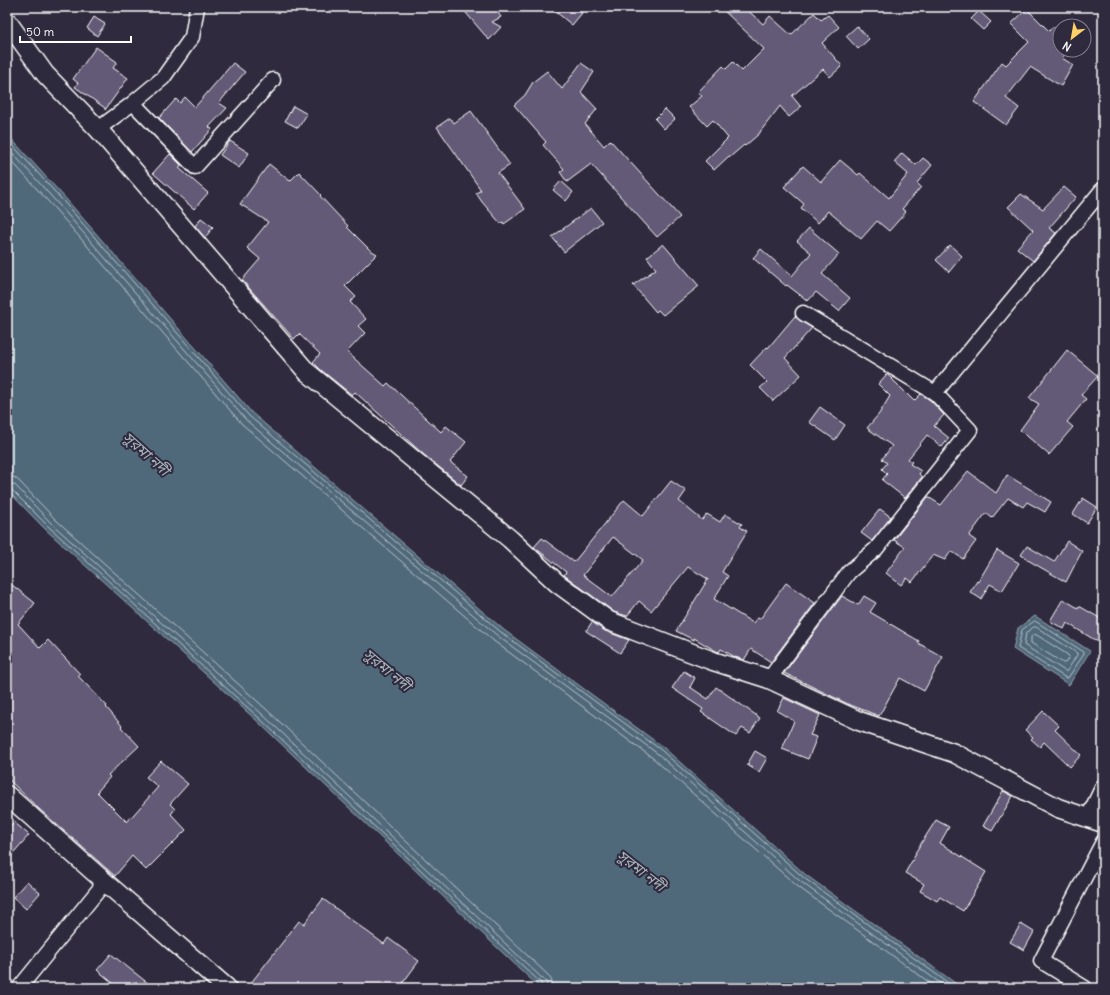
<svg xmlns="http://www.w3.org/2000/svg" width="1110" height="995" viewBox="0 0 1110 995" font-family="Delius,'Noto Sans Bengali',sans-serif">
	<rect width="100%" height="100%" fill="#2f2a3d"/>
	<filter id="ink" filterUnits="userSpaceOnUse"><feTurbulence type="fractalNoise" baseFrequency=".025" numOctaves="2"/><feDisplacementMap in="SourceGraphic" scale="8" xChannelSelector="R" yChannelSelector="G"/><feConvolveMatrix kernelMatrix="1 2 1 2 8 2 1 2 1" color-interpolation-filters="sRGB"/></filter>
	<g filter="url(#ink)">
		<g fill="#50687a" stroke="#96a4af">
			<polygon points="7,134 67,200 252,413 504,630 663,747 806,875 962,988 540,988 256,720 45,529 7,490"/>
			<polygon points="1035,616 1090,651 1069,685 1013,649 1018,628"/>
		</g>
		<g fill="none" stroke-linecap="round" stroke-linejoin="round">
			<g stroke="#b9c3ca" stroke-width="1">
				<polyline points="7,139 64,202 249,416 502,633 661,750 804,878 955,988"/>
				<polyline points="7,147 60,206 246,420 499,637 658,754 801,882 947,988"/>
				<polyline points="7,156 56,210 242,424 495,642 654,759 797,886 937,988"/>
				<polyline points="7,477 14,477 19,481 55,519 266,709 548,975 552,981 553,988"/>
				<polyline points="7,483 15,485 51,523 262,714 544,980 547,983 547,988"/>
				<polyline points="7,488 11,489 48,526 258,717 541,983 542,988"/>
				<polygon points="1035,621 1084,652 1084,654 1068,678 1066,678 1018,648 1022,630"/>
				<polygon points="1034,627 1036,627 1077,653 1077,655 1067,671 1065,671 1024,645 1026,633"/>
				<polygon points="1035,634 1068,655 1069,657 1065,663 1063,663 1031,643 1031,637"/>
			</g>
		</g>
		<g fill="#635a77" stroke="#fff" fill-rule="evenodd">
			<polygon points="461,7 494,7 501,17 492,22 501,27 489,40"/>
			<polygon points="550,7 575,7 582,13 572,25"/>
			<polygon points="720,7 744,7 763,24 770,16 791,35 814,13 821,20 828,15 839,27 822,43 842,66 830,77 823,69 792,96 801,107 789,117 780,106 760,132 760,133 745,146 744,145 730,157 729,156 714,170 705,161 728,138 713,120 707,126 689,107 702,96 698,92 723,66 726,69 733,62 742,71 764,49"/>
			<polygon points="1027,9 1049,31 1053,26 1060,34 1060,50 1069,50 1062,58 1073,65 1061,86 1030,67 1006,98 1019,108 1006,125 974,102 1002,62 1006,65 1029,42 1011,24"/>
			<polygon points="979,11 991,22 983,30 971,19"/>
			<polygon points="94,17 105,24 97,36 87,28"/>
			<polygon points="857,26 869,39 858,49 846,36"/>
			<polygon points="96,47 117,62 113,68 128,78 105,110 105,108 75,87 78,83 73,79"/>
			<polygon points="233,63 245,72 219,103 227,108 209,127 212,129 192,152 159,118 176,99 180,103 185,97 195,107"/>
			<polygon points="581,63 594,72 581,92 597,109 585,124 604,146 610,140 680,217 657,237 591,164 567,182 560,172 564,169 543,145 546,142 514,105 525,95 533,82 547,71 562,89"/>
			<polygon points="293,106 307,114 298,128 285,121"/>
			<polygon points="665,109 675,119 664,129 655,119"/>
			<polygon points="471,111 510,165 498,173 525,209 504,224 503,222 501,224 482,202 476,193 481,190 437,127 450,118 454,123"/>
			<polygon points="230,141 249,153 239,168 220,155"/>
			<polygon points="902,153 916,165 923,158 932,165 917,183 921,187 902,209 906,212 889,231 877,221 861,239 828,211 818,223 801,208 804,204 784,187 803,166 821,182 840,160 858,175 860,173 889,198 908,174 894,162"/>
			<polygon points="170,154 181,165 179,168 208,193 194,209 153,173"/>
			<polygon points="269,164 290,181 299,172 321,195 320,196 348,226 347,227 370,250 377,254 345,286 356,297 350,302 366,319 358,326 365,333 347,352 385,386 388,383 441,432 446,426 466,442 450,462 468,476 461,485 423,454 355,392 352,395 321,370 313,362 320,354 299,334 294,339 242,280 260,259 247,248 268,222 240,204"/>
			<polygon points="561,181 573,192 566,201 553,190"/>
			<polygon points="1064,187 1076,197 1049,228 1056,233 1033,261 1017,248 1033,230 1008,207 1021,194 1043,209"/>
			<polygon points="591,208 602,222 564,252 552,237"/>
			<polygon points="201,218 213,227 205,238 195,226"/>
			<polygon points="809,228 839,254 822,274 850,298 839,311 816,292 808,301 787,285 786,286 753,258 761,249 792,276 811,253 797,241"/>
			<polygon points="663,244 699,286 663,315 658,310 656,312 633,285 656,269 647,257"/>
			<polygon points="950,245 962,256 949,272 936,260"/>
			<polygon points="795,316 799,320 812,328 785,358 801,375 773,401 760,388 767,382 750,365 767,347 768,348"/>
			<polygon points="1067,350 1098,376 1081,395 1086,399 1067,422 1073,427 1049,455 1020,430 1039,404 1029,398"/>
			<polygon points="887,374 914,401 921,394 930,400 944,415 934,426 949,438 942,447 927,435 908,459 912,462 910,464 921,471 919,474 922,477 905,498 882,480 887,474 882,469 887,463 882,459 892,446 867,428 879,414 890,396 878,384"/>
			<polygon points="820,407 845,425 835,440 809,422"/>
			<polygon points="968,471 996,493 1007,475 1051,502 1045,512 1027,502 1023,507 1008,498 992,518 986,513 969,536 976,541 963,559 951,551 945,560 933,555 912,582 907,578 901,585 886,573 905,547 894,540 928,497 941,505"/>
			<path d="M671,481l15,10 -7,10 23,19 5,-6 13,8 5,-8 17,10 -2,3 7,4 -25,41 6,4 -14,23 39,24 4,-5 3,1 26,-36 29,20 -44,59 -20,-13 -7,11 -9,-3 -14,-8 -2,3 -3,-1 -22,-13v2l-18,-9 32,-52 -20,-12 -37,44 -12,-10 -12,15 -13,-4 -50,-37 2,-3 -32,-25 8,-9 32,24 50,-62 19,16zM613,537l30,23 -31,37 -29,-22z"/>
			<polygon points="1083,498 1097,507 1087,523 1073,514"/>
			<polygon points="880,509 891,517 872,541 861,533"/>
			<polygon points="1067,541 1082,551 1066,582 1026,559 1026,558 1021,555 1027,546 1054,562"/>
			<polygon points="997,550 1019,563 1002,591 990,584 981,599 970,592 977,581 978,582"/>
			<polygon points="7,581 35,603 18,624 40,648 48,640 80,674 78,676 107,706 106,707 122,726 121,727 139,746 108,775 110,777 97,792 127,822 158,787 146,777 161,761 188,784 170,804 175,809 171,814 186,830 146,870 132,856 115,876 38,808 7,778"/>
			<polygon points="842,596 858,605 864,596 876,603 870,612 919,641 918,643 943,657 924,691 900,678 879,716 848,704 784,673"/>
			<polygon points="1063,599 1078,608 1079,606 1103,620 1103,645 1067,623 1064,629 1050,621"/>
			<polygon points="592,622 605,631 629,640 620,653 586,631"/>
			<polygon points="684,671 695,678 690,687 708,699 716,687 760,718 750,733 742,728 736,736 701,712 703,709 672,688"/>
			<polygon points="784,698 820,715 810,735 817,737 808,759 782,749 794,721 777,711"/>
			<polygon points="1043,711 1059,726 1055,730 1081,755 1070,767 1044,742 1040,747 1031,739 1033,737 1025,730"/>
			<polygon points="755,751 767,758 759,772 747,765"/>
			<polygon points="1003,791 1013,796 992,831 983,826"/>
			<polygon points="936,820 949,827 940,843 986,872 963,911 940,897 937,901 920,891 924,884 905,873 916,854 915,853"/>
			<polygon points="14,822 29,835 7,860 7,829"/>
			<polygon points="27,881 40,893 26,909 13,897"/>
			<polygon points="323,899 384,944 388,938 419,961 399,988 247,988 299,921 304,924"/>
			<polygon points="1021,924 1034,932 1024,950 1010,942"/>
			<polygon points="111,954 154,988 119,988 97,970"/>
		</g>
		<g fill="none" stroke-linecap="round" stroke-linejoin="round">
			<g stroke="#fff" stroke-width="17">
				<g id="minor">
					<polyline points="133,103 195,167 273,80"/>
					<polyline points="98,129 133,103 163,78 192,37 197,7"/>
					<polyline points="935,393 1103,189"/>
					<polyline points="769,679 849,572 876,549 970,430 935,393 803,313"/>
					<polyline points="1088,817 1103,786"/>
					<polyline points="19,988 105,882"/>
					<polyline points="1085,988 1041,961 1103,842"/>
				</g>
			</g>
			<g stroke="#fff" stroke-width="21">
				<g id="tertiary">
					<polyline points="7,21 45,74 98,129 307,372 510,539 557,583 609,621 713,661 769,679 859,721 954,753 1058,808 1103,823"/>
					<polyline points="7,795 105,882 227,988"/>
				</g>
			</g>
			<use href="#minor" stroke="#2f2a3d" stroke-width="14"/>
			<use href="#tertiary" stroke="#2f2a3d" stroke-width="18"/>
		</g>
	</g>
	<g text-anchor="middle" stroke-width="4" stroke-linejoin="round" paint-order="stroke">
		<g font-size="15" font-style="italic" fill="#a8b4bc" stroke="#2f2a3d">
			<text transform="translate(146 454) rotate(42)" y="5">সুরমা নদী</text>
			<text transform="translate(387 670) rotate(40)" y="5">সুরমা নদী</text>
			<text transform="translate(641 871) rotate(38)" y="5">সুরমা নদী</text>
		</g>
	</g>
	<rect width="1110" height="995" fill="none" stroke="#2f2a3d" stroke-width="24"/>
	<rect x="12" y="12" width="1086" height="971" fill="none" stroke="#fff" stroke-width="1.5" filter="url(#ink)"/>
	<g transform="translate(1072 38) rotate(211)"><circle r="19" fill="#2f2a3d" stroke="#827f8b"/>
	<path d="M0-3L7 15L0 10L-7 15Z" fill="#ffd166"/>
	<text y="-6" font-size="11" font-weight="bold" text-anchor="middle" fill="#ffffff">N</text>
	</g>
	<path d="M20 36v6h111v-6" fill="none" stroke="#ffffff" stroke-width="2"/>
	<text x="26" y="36" font-size="12" fill="#ffffff" stroke="#2f2a3d" stroke-width="3" paint-order="stroke">50 m</text>
</svg>
